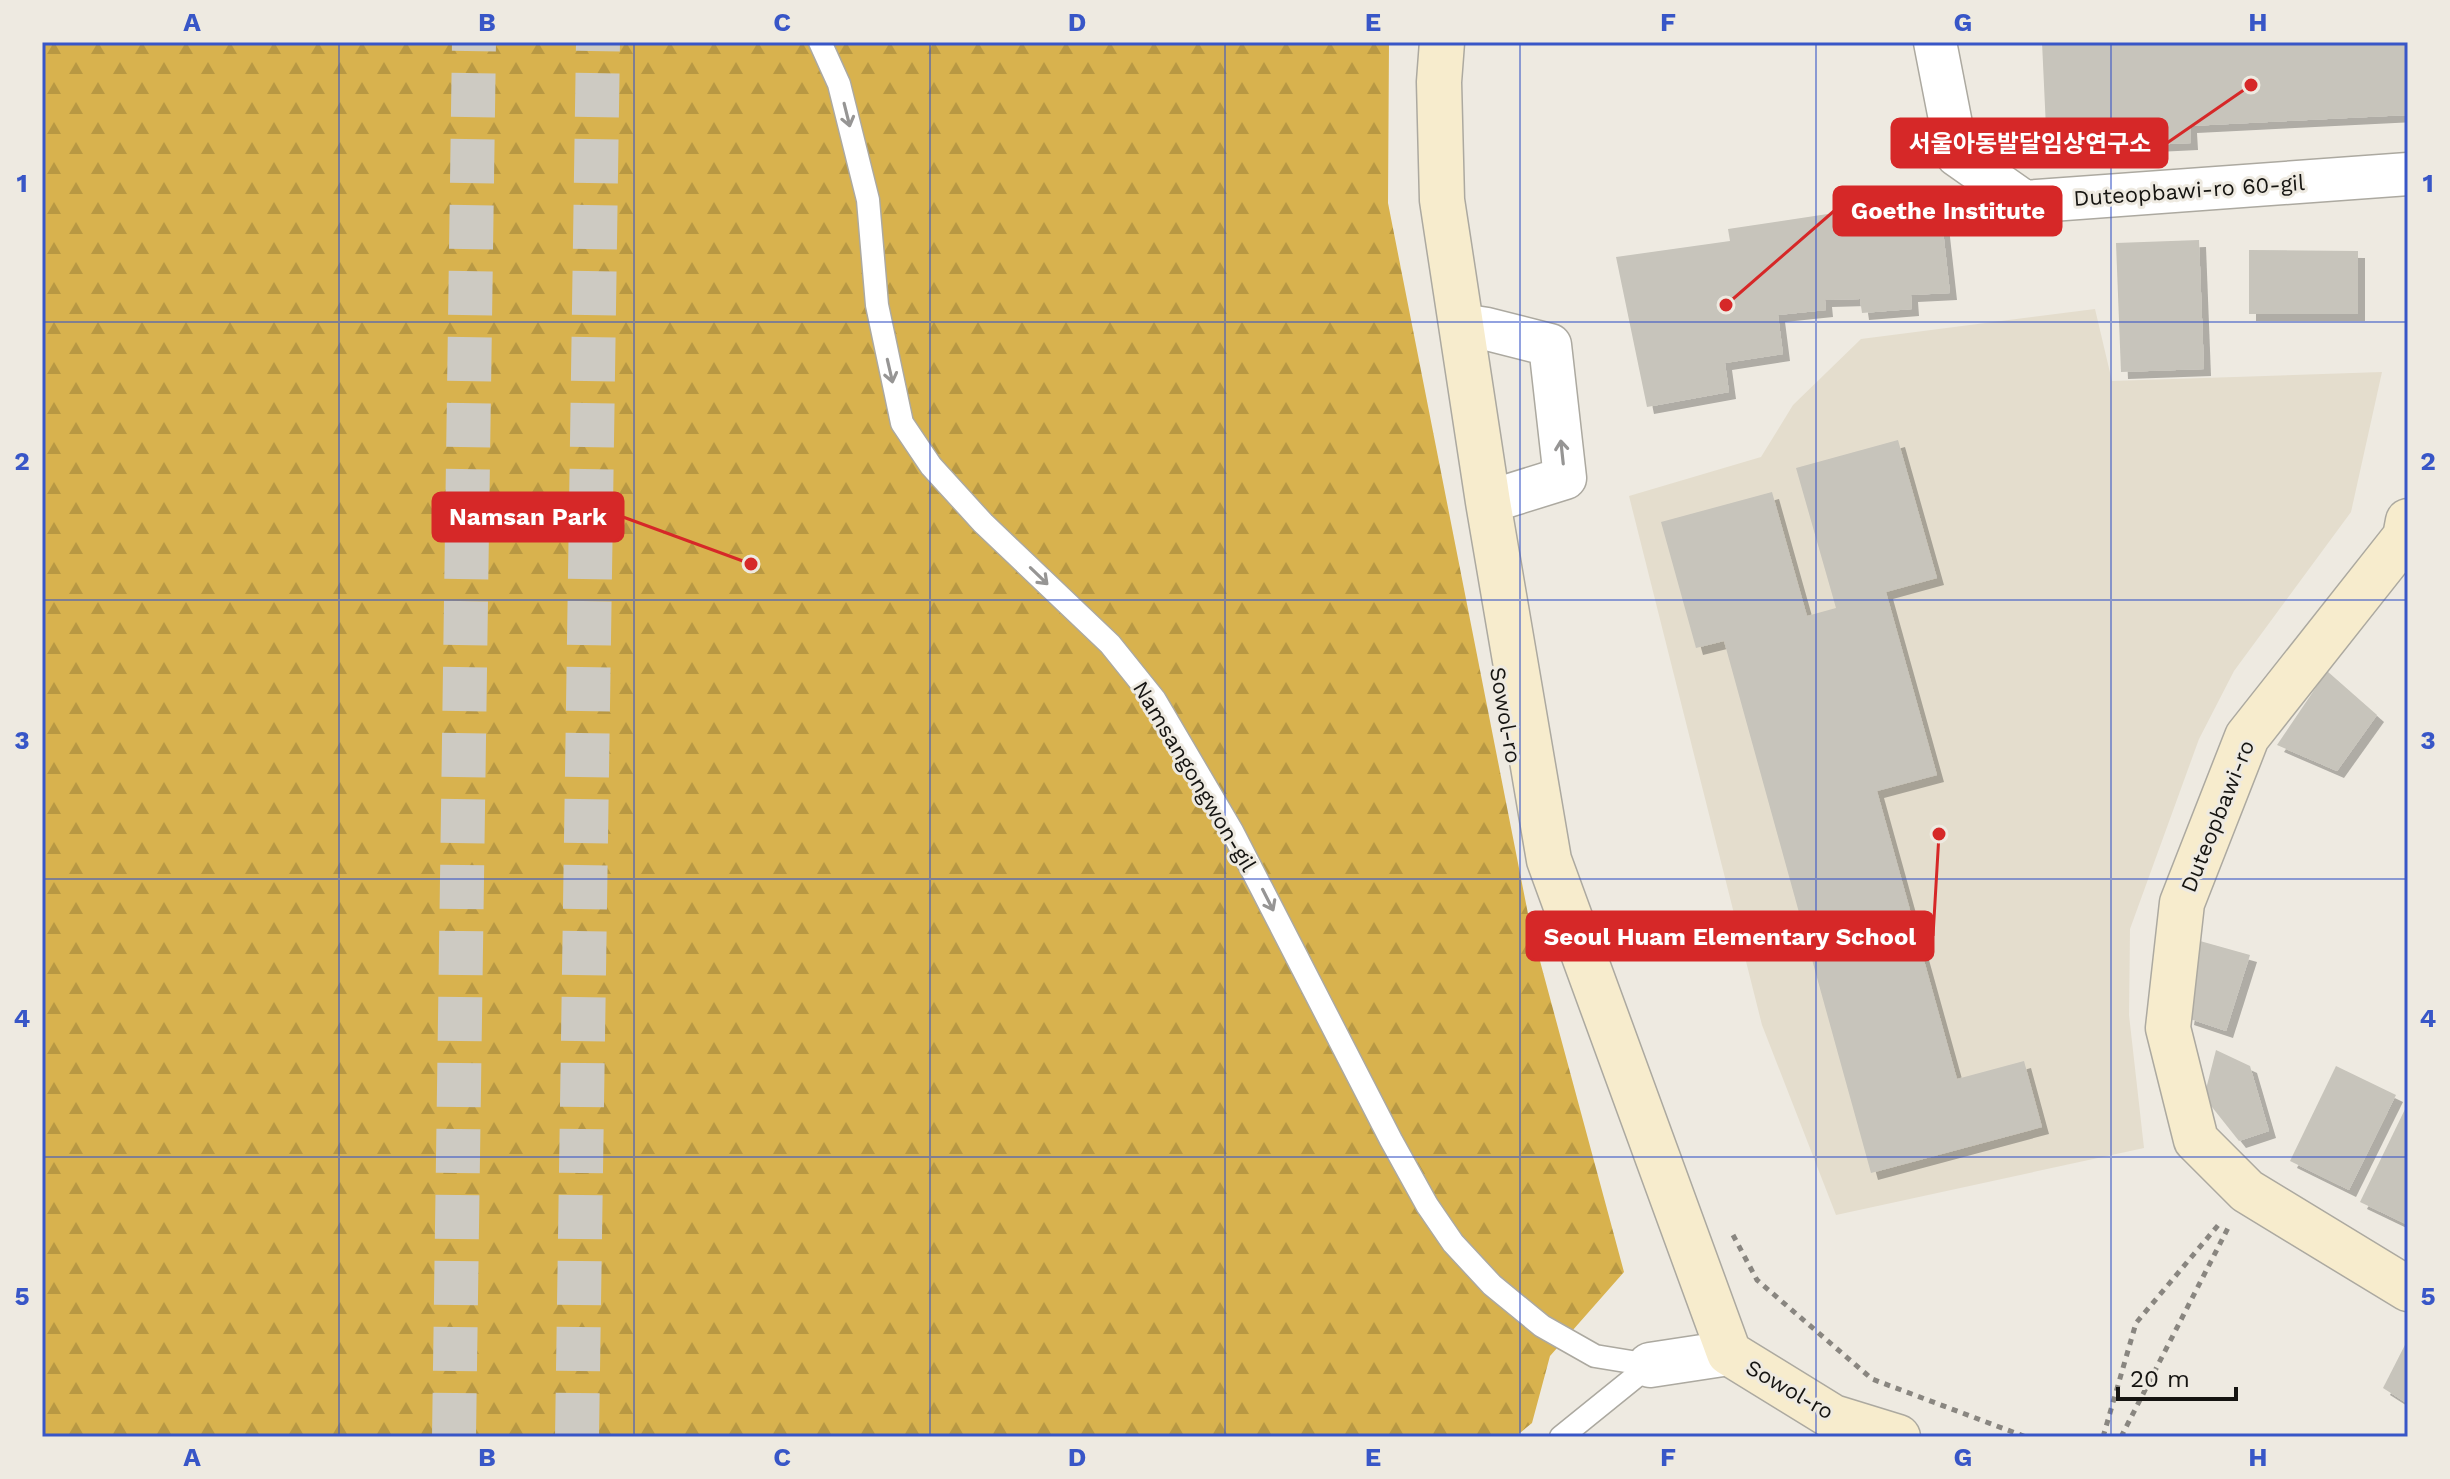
<svg xmlns="http://www.w3.org/2000/svg" width="2450" height="1479" viewBox="0 0 2450 1479" font-family="'Work Sans','Noto Sans KR',sans-serif">
	<defs>
		<pattern id="forest-firs" width="22" height="20" patternUnits="userSpaceOnUse" patternTransform="scale(2)"><rect width="22" height="20" fill="#d8b24e"/><path d="M5 1l3.5 6h-7zM16 11l3.5 6h-7z" fill="#b89843"/></pattern>
		<filter id="shadow"><feDropShadow dx="7" dy="7" stdDeviation="0" flood-color="#0004"/></filter>
	</defs>
	<rect width="100%" height="100%" fill="#eeeae1"/>
	<polygon fill="#e4ddcd" points="2095,309 2112,381 2382,372 2351,512 2234,671 2199,739 2130,929 2129,1015 2144,1148 1836,1215 1762,1025 1629,496 1761,457 1793,405 1861,339"/>
	<polygon fill="url(#forest-firs)" points="42,42 1389,42 1388,203 1530,924 1624,1272 1550,1356 1532,1423 1515,1437 42,1437"/>
	<g fill="#c7c4bb" filter="url(#shadow)">
		<polygon points="2042,42 2408,42 2408,115 2190,126 2191,143 2047,150"/>
		<polygon points="1899,199 1900,206 1940,203 1950,293 1911,295 1912,309 1862,313 1860,299 1825,300 1826,310 1778,315 1783,354 1725,363 1729,392 1647,407 1616,257 1730,241 1728,229 1854,210 1854,205"/>
		<polygon points="2199,240 2204,369 2121,372 2116,243"/>
		<polygon points="2249,250 2358,251 2358,314 2249,314"/>
		<polygon points="1898,440 1937,578 1886,592 1937,775 1877,791 1957,1079 2024,1061 2042,1127 1871,1173 1724,641 1696,648 1661,522 1772,492 1807,616 1836,608 1796,468"/>
		<polygon points="2327,671 2377,715 2337,771 2277,745"/>
		<polygon points="2200,941 2250,955 2226,1031 2187,1018"/>
		<polygon points="2216,1050 2250,1066 2269,1131 2239,1141 2204,1097"/>
		<polygon points="2336,1066 2396,1095 2349,1190 2290,1161"/>
		<polygon points="2408,1103 2408,1225 2360,1202"/>
		<polygon points="2408,1339 2408,1404 2383,1388"/>
	</g>
	<g fill="none" stroke-linecap="round" stroke-linejoin="round">
		<g stroke="#cdcac2" stroke-width="44" stroke-dasharray="44 22" stroke-linecap="butt">
			<polyline points="454,1437 474,42"/>
			<polyline points="577,1437 598,42"/>
		</g>
		<g stroke="#aca9a0" stroke-width="25">
			<g id="service">
				<polyline points="820,42 839,84 868,200 877,305 902,423 931,466 983,523 1110,644 1155,700 1232,831 1391,1140 1427,1205 1453,1243 1492,1285 1542,1326 1595,1356 1650,1365"/>
				<polyline points="1561,1437 1650,1365"/>
			</g>
		</g>
		<g stroke="#aca9a0" stroke-width="45">
			<g id="minor">
				<polyline points="1935,42 1957,155 2024,202 2408,174"/>
				<polyline points="1461,325 1487,329 1550,345 1565,478 1488,502"/>
			</g>
		</g>
		<g stroke="#aca9a0" stroke-width="47">
			<polyline id="tertiary" points="1650,1365 1729,1353"/>
		</g>
		<g stroke="#aca9a0" stroke-width="47">
			<g id="secondary">
				<polyline points="1442,42 1439,82 1442,200 1488,502 1549,860 1729,1353 1833,1417 1898,1437"/>
				<polyline points="2408,521 2405,537 2247,737 2182,903 2168,1028 2196,1140 2247,1191 2408,1289"/>
			</g>
		</g>
		<g stroke="#898680" stroke-width="5" stroke-dasharray="6 6" stroke-linecap="butt">
			<polyline points="1733,1235 1757,1280 1872,1379 2026,1437"/>
			<polyline points="2103,1437 2136,1323 2220,1223"/>
			<polyline points="2121,1437 2228,1228"/>
		</g>
		<use href="#service" stroke="#fff" stroke-width="22"/>
		<use href="#minor" stroke="#fff" stroke-width="42"/>
		<use href="#tertiary" stroke="#fff" stroke-width="44"/>
		<use href="#secondary" stroke="#f7eccd" stroke-width="44"/>
	</g>
	<defs><path id="oneway-shaft" d="M-6 0H5M1.5-3L5.5 0L1.5 3" fill="none" stroke-width="1.6" stroke-linecap="round" stroke-linejoin="round" transform="scale(2)"/></defs>
	<g stroke="#969594">
		<use href="#oneway-shaft" transform="translate(847 115) rotate(76)"/>
		<use href="#oneway-shaft" transform="translate(890 371) rotate(77)"/>
		<use href="#oneway-shaft" transform="translate(1562 452) rotate(-96)"/>
		<use href="#oneway-shaft" transform="translate(1039 576) rotate(44)"/>
		<use href="#oneway-shaft" transform="translate(1268 900) rotate(63)"/>
	</g>
	<path fill="none" stroke="#3856c7" stroke-width="2" stroke-opacity="0.55" d="M339,42v1395M634,42v1395M930,42v1395M1225,42v1395M1520,42v1395M1816,42v1395M2111,42v1395M42,322h2366M42,600h2366M42,879h2366M42,1157h2366"/>
	<g text-anchor="middle" stroke-width="6" stroke-linejoin="round" paint-order="stroke">
		<g font-size="22" fill="#151411" stroke="#eeeae1">
			<text transform="translate(2189 190) rotate(-4)" y="8">Duteopbawi-ro 60-gil</text>
			<text transform="translate(1506 715) rotate(80)" y="8">Sowol-ro</text>
			<text transform="translate(1195 776) rotate(59)" y="8">Namsangongwon-gil</text>
			<text transform="translate(2217 816) rotate(-68)" y="8">Duteopbawi-ro</text>
			<text transform="translate(1790 1389) rotate(30)" y="8">Sowol-ro</text>
		</g>
	</g>
	<path fill="none" stroke="#d62828" stroke-width="3" d="M2251 85L2167 143M1726 305L1834 211M751 564L623 517M1939 834L1933 936"/>
	<g fill="#d62828" stroke="#eeeae1" stroke-width="3">
		<circle cx="2251" cy="85" r="8"/>
		<circle cx="1726" cy="305" r="8"/>
		<circle cx="751" cy="564" r="8"/>
		<circle cx="1939" cy="834" r="8"/>
	</g>
	<g fill="#d62828" stroke="#d62828" stroke-width="3">
		<rect x="1892" y="119" width="275" height="48" rx="8"/>
		<rect x="1834" y="187" width="227" height="48" rx="8"/>
		<rect x="433" y="493" width="190" height="48" rx="8"/>
		<rect x="1527" y="912" width="406" height="48" rx="8"/>
	</g>
	<g font-size="24" text-anchor="middle" font-weight="bold" fill="#fff">
		<text x="2030" y="152">서울아동발달임상연구소</text>
		<text x="1948" y="219">Goethe Institute</text>
		<text x="528" y="525">Namsan Park</text>
		<text x="1730" y="945">Seoul Huam Elementary School</text>
	</g>
	<rect width="2450" height="1479" fill="none" stroke="#eeeae1" stroke-width="88"/>
	<path d="M2118 1387v12h118v-12" fill="none" stroke="#151411" stroke-width="4"/>
	<text x="2130" y="1387" font-size="24" fill="#151411" stroke="#eeeae1" stroke-width="6" paint-order="stroke">20 m</text>
	<rect x="44" y="44" width="2362" height="1391" fill="none" stroke="#3856c7" stroke-width="3"/>
	<g font-size="26" text-anchor="middle" font-weight="bold" fill="#3856c7">
		<text x="192" y="31">A</text>
		<text x="487" y="31">B</text>
		<text x="782" y="31">C</text>
		<text x="1077" y="31">D</text>
		<text x="1373" y="31">E</text>
		<text x="1668" y="31">F</text>
		<text x="1963" y="31">G</text>
		<text x="2258" y="31">H</text>
		<text x="22" y="192">1</text>
		<text x="2428" y="192">1</text>
		<text x="22" y="470">2</text>
		<text x="2428" y="470">2</text>
		<text x="22" y="749">3</text>
		<text x="2428" y="749">3</text>
		<text x="22" y="1027">4</text>
		<text x="2428" y="1027">4</text>
		<text x="22" y="1305">5</text>
		<text x="2428" y="1305">5</text>
		<text x="192" y="1466">A</text>
		<text x="487" y="1466">B</text>
		<text x="782" y="1466">C</text>
		<text x="1077" y="1466">D</text>
		<text x="1373" y="1466">E</text>
		<text x="1668" y="1466">F</text>
		<text x="1963" y="1466">G</text>
		<text x="2258" y="1466">H</text>
	</g>
</svg>
